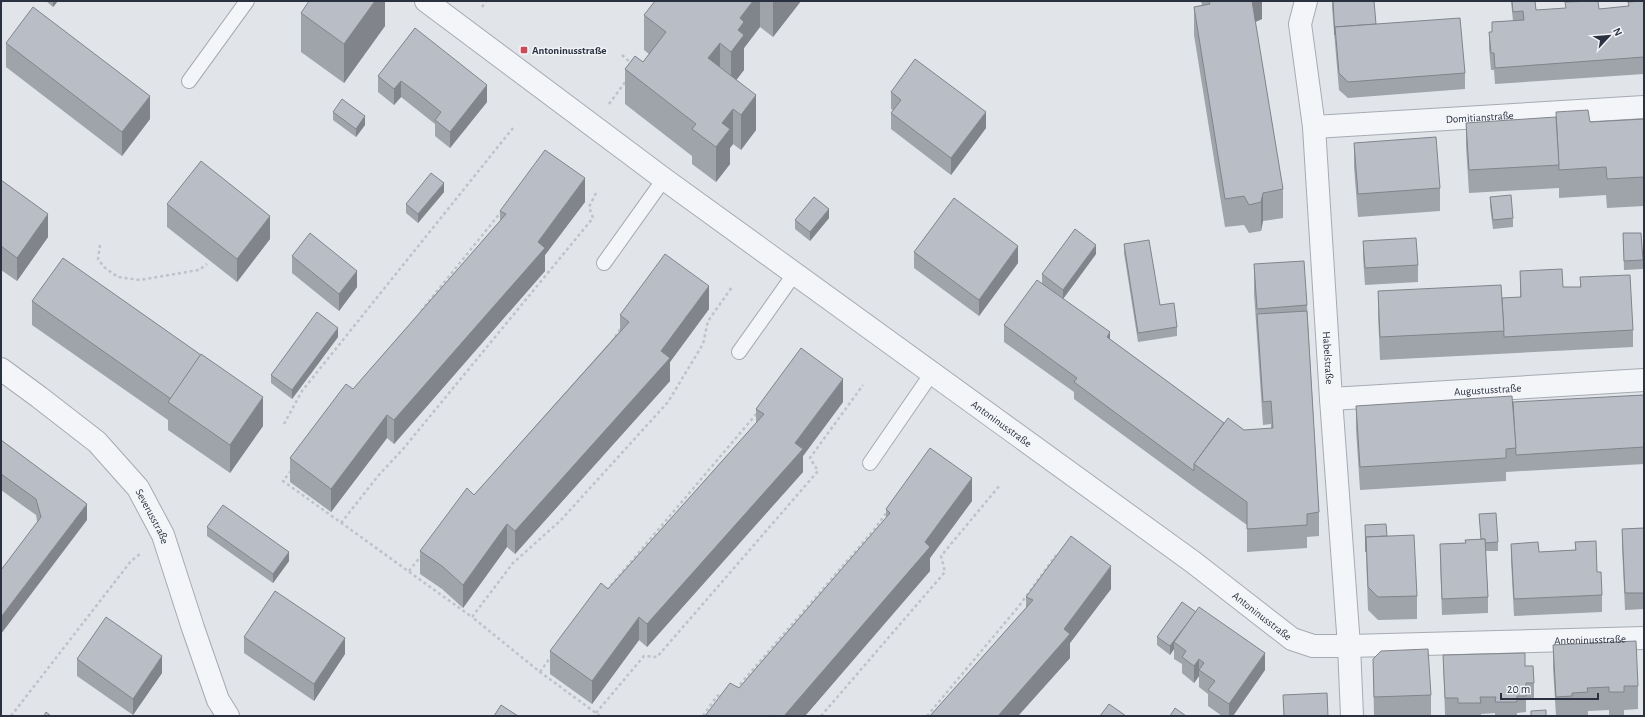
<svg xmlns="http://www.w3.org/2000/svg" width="1645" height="717" viewBox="0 0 1645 717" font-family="'Alegreya Sans',sans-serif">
	<rect width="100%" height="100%" fill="#e1e4e9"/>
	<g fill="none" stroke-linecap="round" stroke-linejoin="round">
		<g stroke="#a6abb3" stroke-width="16">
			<g id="service">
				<polyline points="189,81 247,1"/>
				<polyline points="604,263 664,179"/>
				<polyline points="739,352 795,273"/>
				<polyline points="870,463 932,373"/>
			</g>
		</g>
		<g stroke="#a6abb3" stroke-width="24">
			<g id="minor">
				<path id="s1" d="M426,1l238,178 529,383 99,77 21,7h36l295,-8"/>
				<path id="s2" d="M1306,1l-6,23 14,103 17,272 18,247 3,70"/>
				<path id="s3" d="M1314,127l330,-20"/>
				<path id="s4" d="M1,369l38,28 58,45 41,46 25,47 30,93 25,72 10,16"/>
				<path id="s5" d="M1331,399l313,-19"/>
			</g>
		</g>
		<g stroke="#bfc2c8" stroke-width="2.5" stroke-dasharray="3 3" stroke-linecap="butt">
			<polyline points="1,3 2,1"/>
			<polyline points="482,7 486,1"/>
			<polyline points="622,55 631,63"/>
			<polyline points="609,104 626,81"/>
			<polyline points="100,245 98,259 104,267 118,277 140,280 199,270 207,264"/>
			<polyline points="421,311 501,212"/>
			<polyline points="612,342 622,326"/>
			<polyline points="284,424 302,391 513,128"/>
			<polyline points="291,471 283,481 472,617"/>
			<polyline points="341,523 378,476 403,449 593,218 589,207 597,191"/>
			<polyline points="409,571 421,556"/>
			<polyline points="607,590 758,412"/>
			<polyline points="540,672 552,655"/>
			<polyline points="736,689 873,531 887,512"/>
			<polyline points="596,713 644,656 657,657 818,471 810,458 863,385"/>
			<polyline points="11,716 131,561 140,554"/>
			<polyline points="600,716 540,672 472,617 513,563 561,520 668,402 703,344 708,321 732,287"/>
			<polyline points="703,716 717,696 724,694"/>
			<polyline points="821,716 945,572 941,556 1000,485"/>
			<polyline points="927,716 1019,606 1056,555"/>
		</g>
		<use href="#service" stroke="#f4f5f8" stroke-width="14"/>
		<use href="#minor" stroke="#f4f5f8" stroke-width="22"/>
	</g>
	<g fill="#9fa3aa">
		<polygon points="46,1 58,1 53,7"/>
		<polygon points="385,1 385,26 344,83 301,52 301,13"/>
		<polygon points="655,1 801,1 773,37 760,27 744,48 744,70 736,80 756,130 741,150 733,144 730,148 730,164 716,182 692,164 692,156 625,104 625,69 643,62 649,54 644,50 644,15"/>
		<polygon points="1201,1 1262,1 1262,19 1255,22 1283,189 1283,218 1263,221 1261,231 1249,233 1244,225 1225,227 1194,35 1194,7 1202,5"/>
		<polygon points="1332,1 1465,73 1465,89 1348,98 1339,90 1332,8"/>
		<polygon points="1511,1 1535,1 1536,10 1599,9 1628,6 1628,2 1644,1 1644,74 1495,84 1494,70 1491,70 1489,48 1489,32 1492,32 1492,22 1513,21"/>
		<polygon points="415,28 487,102 450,148 435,136 435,124 420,112 401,97 394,105 378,92 378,76"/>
		<polygon points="6,43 150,119 122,156 6,67"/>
		<polygon points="891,92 986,128 951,175 891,129 891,113 893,110 891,109"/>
		<polygon points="333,112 365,125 356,137 333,120"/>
		<polygon points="1644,119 1644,206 1607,208 1606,195 1559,198 1559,184 1559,188 1469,193 1466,146 1466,123 1590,122"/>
		<polygon points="1354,143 1440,188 1440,211 1358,217 1354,167"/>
		<polygon points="1,180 48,237 17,281 1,270"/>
		<polygon points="444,192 418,223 406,213 406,204"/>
		<polygon points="1490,197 1513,218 1513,227 1493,229 1490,206"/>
		<polygon points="585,202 545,255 545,271 394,444 387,438 331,512 290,482 290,458 353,389 500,221 500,211"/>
		<polygon points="167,204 270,239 237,282 167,227"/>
		<polygon points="829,218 810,241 795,229 795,220"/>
		<polygon points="1623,233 1643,260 1643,269 1624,270"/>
		<polygon points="1363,241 1418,265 1418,282 1365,285 1363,257"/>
		<polygon points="1124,244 1160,305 1177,327 1177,336 1138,342 1124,253"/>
		<polygon points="914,252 1018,263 979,316 914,268"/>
		<polygon points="1096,254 1063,299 1110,339 1224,423 1244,430 1271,429 1271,424 1263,425 1254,293 1254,264 1307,305 1319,512 1319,536 1307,537 1307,548 1247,552 1247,525 1194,487 1074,399 1074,392 1004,342 1004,325 1042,283 1042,274"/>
		<polygon points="292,256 357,287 339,311 292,273"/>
		<polygon points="1520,271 1563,287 1580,287 1580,277 1633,330 1633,347 1380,360 1378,315 1378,291 1502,299 1520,297"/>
		<polygon points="32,301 201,355 263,426 230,473 168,430 168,420 32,325"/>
		<polygon points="709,309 670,362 670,381 515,554 507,547 463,608 442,589 420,574 420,551 474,495 620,331 620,315"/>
		<polygon points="338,337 292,399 271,383 271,375"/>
		<polygon points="1644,395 1644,464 1506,472 1506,481 1360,490 1356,429 1356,406 1513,402"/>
		<polygon points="843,402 803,456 803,472 647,647 639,640 592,704 550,674 550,651 608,589 756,423 756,409"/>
		<polygon points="1,440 87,520 37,521 36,515 1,490"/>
		<polygon points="972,501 930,558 930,571 805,716 705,716 739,688 886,518 886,509"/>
		<polygon points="1479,514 1498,542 1498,551 1486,551 1488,597 1488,613 1442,615 1440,560 1440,544 1465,543 1481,539"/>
		<polygon points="1365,525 1387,536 1417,596 1417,619 1378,620 1368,610"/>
		<polygon points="207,527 289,561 273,583 207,536"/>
		<polygon points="1644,528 1644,609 1625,610 1622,546 1622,529"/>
		<polygon points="1575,542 1597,572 1602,595 1602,612 1514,616 1511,560 1511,544 1539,552 1575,550"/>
		<polygon points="1111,589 1070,643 1070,658 1018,716 930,716 1026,608 1026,597"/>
		<polygon points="1182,602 1265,670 1233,716 1222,716 1208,706 1208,694 1199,687 1199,676 1194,683 1182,673 1182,664 1174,659 1174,649 1170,655 1157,645 1157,637"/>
		<polygon points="244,637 345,654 314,701 244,653"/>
		<polygon points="1553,645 1638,686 1638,709 1624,710 1624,715 1609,716 1609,710 1588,711 1588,716 1556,716 1553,668"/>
		<polygon points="1443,655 1525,666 1534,683 1534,699 1526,699 1526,712 1517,713 1517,716 1495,716 1495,713 1481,714 1481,716 1458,716 1458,715 1445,715"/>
		<polygon points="77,659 162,673 133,715 77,676"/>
		<polygon points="1373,659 1431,695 1431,716 1374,716"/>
	</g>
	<g fill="#82848b">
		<polygon points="53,1 58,1 53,7"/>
		<polygon points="375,1 385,1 385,26 344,83 344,44"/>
		<polygon points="753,1 760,1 760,27 744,48 744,70 731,87 731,52 738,30 740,18"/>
		<polygon points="774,1 801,1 773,37 773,2"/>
		<polygon points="1251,1 1262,1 1262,19 1251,24"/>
		<polygon points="720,43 720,78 708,58"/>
		<polygon points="401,81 401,97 394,105 394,89"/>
		<polygon points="487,85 487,102 450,148 450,132"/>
		<polygon points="756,95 756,130 741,150 741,115"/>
		<polygon points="150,96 150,119 122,156 122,132"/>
		<polygon points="733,109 733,144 730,148 730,164 716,182 716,147 722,123"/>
		<polygon points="986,112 986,128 951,175 951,158"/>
		<polygon points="365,116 365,125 356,137 356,129"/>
		<polygon points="585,178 585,202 545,255 545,271 394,444 394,420 538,242"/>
		<polygon points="444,183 444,192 418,223 418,214"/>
		<polygon points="1263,193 1263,221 1261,231 1261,202"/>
		<polygon points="829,209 829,218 810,241 810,232"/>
		<polygon points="48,214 48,237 17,281 17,258"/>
		<polygon points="270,216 270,239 237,282 237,259"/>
		<polygon points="1096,245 1096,254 1063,299 1063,290"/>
		<polygon points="1018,246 1018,263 979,316 979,300"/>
		<polygon points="357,271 357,287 339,311 339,294"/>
		<polygon points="709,286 709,309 670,362 670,381 515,554 515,531 661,351"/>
		<polygon points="338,328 338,337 292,399 292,390"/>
		<polygon points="1110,332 1110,349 1107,337"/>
		<polygon points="843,379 843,402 803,456 803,472 647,647 647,624 795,443"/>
		<polygon points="263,397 263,426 230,473 230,445"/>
		<polygon points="387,415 387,438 331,512 331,489"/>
		<polygon points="972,478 972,501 930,558 930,571 805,716 784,716 925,542"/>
		<polygon points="87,504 87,520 1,634 1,617"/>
		<polygon points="507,524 507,547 463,608 463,585"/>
		<polygon points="289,552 289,561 273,583 273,574"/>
		<polygon points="1111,566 1111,589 1070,643 1070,658 1018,716 998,716"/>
		<polygon points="639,617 639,640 592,704 592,681"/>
		<polygon points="1187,623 1187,632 1174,642 1174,649 1170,655 1170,646"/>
		<polygon points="345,638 345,654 314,701 314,684"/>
		<polygon points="1265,653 1265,670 1233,716 1229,716 1229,704"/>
		<polygon points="162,656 162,673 133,715 133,699"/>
		<polygon points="1199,659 1199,676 1194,683 1194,666"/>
	</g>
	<g fill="#b9bdc6" stroke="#82848b">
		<polygon points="309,1 375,1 344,44 301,13"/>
		<polygon points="655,1 753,1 740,18 744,22 738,30 744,35 731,52 720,43 708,58 756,95 741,115 733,109 722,123 730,129 716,147 692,129 696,124 625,69 635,56 643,62 666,32 644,15"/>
		<polygon points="1209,1 1252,1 1283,189 1263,193 1261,202 1249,205 1244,196 1225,199 1194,7 1210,4"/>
		<polygon points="1333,1 1374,1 1376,24 1335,27 1335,35"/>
		<polygon points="1512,1 1535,1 1536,10 1566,8 1565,2 1598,1 1599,9 1629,6 1628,2 1644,1 1644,57 1495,68 1494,53 1491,53 1489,32 1492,32 1492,22 1524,20 1523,11 1513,12"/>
		<polygon points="33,7 150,96 122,132 6,43"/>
		<polygon points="1460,18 1465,73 1348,82 1339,73 1335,27"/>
		<polygon points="415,28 487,85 450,132 435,120 441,112 420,95 401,81 394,89 378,76"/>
		<polygon points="915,59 986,112 951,158 891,113 901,100 891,92"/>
		<polygon points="342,99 365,116 356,129 333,112"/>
		<polygon points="1588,110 1590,122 1644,119 1644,177 1607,179 1606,167 1559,170 1556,112"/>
		<polygon points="1556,117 1559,165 1469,170 1466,123"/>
		<polygon points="1436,137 1440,188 1358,194 1354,143"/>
		<polygon points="545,150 585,178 538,242 545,248 394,420 387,415 331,489 290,458 346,384 353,389 506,214 500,211"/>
		<polygon points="201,161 270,216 237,259 167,204"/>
		<polygon points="431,173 444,183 418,214 406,204"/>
		<polygon points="1,180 48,214 17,258 1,246"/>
		<polygon points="1511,195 1513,218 1493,220 1490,197"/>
		<polygon points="814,197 829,209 810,232 795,220"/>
		<polygon points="954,198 1018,246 979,300 914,252"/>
		<polygon points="1075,229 1096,245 1063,290 1042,274"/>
		<polygon points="310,233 357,271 339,294 292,256"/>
		<polygon points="1623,233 1641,233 1643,260 1624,261"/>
		<polygon points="1416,238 1418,265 1365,268 1363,241"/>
		<polygon points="1149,240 1160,305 1174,303 1177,327 1138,333 1124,244"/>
		<polygon points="665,254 709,286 661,351 670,358 515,531 507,524 463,585 442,566 420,551 467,488 474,495 629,322 620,315"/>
		<polygon points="63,258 201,355 171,399 32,301"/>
		<polygon points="1304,261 1307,305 1257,309 1254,264"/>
		<polygon points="1562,269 1563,287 1581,287 1580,277 1630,275 1633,330 1504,337 1502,298 1521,297 1520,271"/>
		<polygon points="1037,280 1110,332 1107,337 1224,423 1194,464 1194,471 1074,382 1077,378 1004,325"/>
		<polygon points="1501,285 1504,331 1380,337 1378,291"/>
		<polygon points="1307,311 1319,512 1307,514 1307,525 1247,529 1247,502 1194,464 1228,418 1244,430 1273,428 1271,401 1263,402 1257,314"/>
		<polygon points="317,312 338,328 292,390 271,375"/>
		<polygon points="801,348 843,379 795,443 803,449 647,624 639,617 592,681 550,651 601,583 608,589 764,414 756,409"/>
		<polygon points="201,354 263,397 230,445 168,402"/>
		<polygon points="1644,395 1644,447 1516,455 1513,402"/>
		<polygon points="1512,396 1516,448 1506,449 1506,458 1360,467 1356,406"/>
		<polygon points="1,440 87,504 1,617 1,570 41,517 36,499 1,474"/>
		<polygon points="930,448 972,478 925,542 930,547 784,716 771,716 769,715 768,716 705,716 730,683 739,688 890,513 886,509"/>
		<polygon points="223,505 289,552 273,574 207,527"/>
		<polygon points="1496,513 1498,542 1485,543 1485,539 1481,539 1479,514"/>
		<polygon points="1386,524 1387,536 1366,537 1366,552 1365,525"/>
		<polygon points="1644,528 1644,593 1625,593 1622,529"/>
		<polygon points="1414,535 1417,596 1378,597 1368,587 1366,537"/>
		<polygon points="1071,536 1111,566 1064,629 1070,634 998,716 930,716 1033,600 1026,597"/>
		<polygon points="1485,539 1488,597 1442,599 1440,544 1466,543 1465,540"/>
		<polygon points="1596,541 1597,572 1601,572 1602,595 1514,599 1511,544 1538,542 1539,552 1576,550 1575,542"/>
		<polygon points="275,591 345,638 314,684 244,637"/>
		<polygon points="1182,602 1196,612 1170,646 1157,637"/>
		<polygon points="1199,607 1265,653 1229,704 1208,690 1215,681 1199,670 1204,663 1199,659 1194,666 1182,657 1186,651 1174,642"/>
		<polygon points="106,617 162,656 133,699 77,659"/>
		<polygon points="1636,641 1638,686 1624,686 1624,692 1609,692 1609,687 1587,688 1588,692 1572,693 1572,696 1556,697 1553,645"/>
		<polygon points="1428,649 1431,695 1374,697 1373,659 1381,651"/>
		<polygon points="1525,653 1525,666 1533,666 1534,683 1526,683 1526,696 1517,696 1517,702 1495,702 1496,697 1480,697 1481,703 1458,703 1458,698 1445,698 1443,655"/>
		<polygon points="1327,693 1328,716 1284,716 1283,695"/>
		<polygon points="1109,704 1126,716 1100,716"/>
		<polygon points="501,705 518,716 494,716"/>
		<polygon points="1175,708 1186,716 1170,716"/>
		<polygon points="1546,710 1546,716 1531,716 1531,711"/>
		<polygon points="46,712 51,716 44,716"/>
	</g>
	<rect fill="#cb4a56" stroke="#f1f3f7" stroke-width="1.5" x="520" y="46" width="8" height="8" rx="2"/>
	<g text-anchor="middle" stroke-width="3" stroke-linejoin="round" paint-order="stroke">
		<g font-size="11" font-weight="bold" fill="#2a3141" stroke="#f1f3f7" text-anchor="start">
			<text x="532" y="54">Antoninusstraße</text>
		</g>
		<g font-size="11" fill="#2a3141" stroke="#f1f3f7">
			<text dy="4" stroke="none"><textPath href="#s3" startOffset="166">Domitianstraße</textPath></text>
			<text dy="4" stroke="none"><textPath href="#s2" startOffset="359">Habelstraße</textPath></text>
			<text dy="4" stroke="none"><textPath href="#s5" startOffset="157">Augustusstraße</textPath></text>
			<text dy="4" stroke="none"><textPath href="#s1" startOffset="714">Antoninusstraße</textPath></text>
			<text dy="4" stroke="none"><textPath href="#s4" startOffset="214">Severusstraße</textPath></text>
			<text dy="4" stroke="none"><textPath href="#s1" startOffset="1038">Antoninusstraße</textPath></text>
			<text dy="4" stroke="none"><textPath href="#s1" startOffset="1375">Antoninusstraße</textPath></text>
		</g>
	</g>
	<rect width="1645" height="717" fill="none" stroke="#2a3141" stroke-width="4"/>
	<g transform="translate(1609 36) rotate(64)" stroke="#f1f3f7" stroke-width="3" paint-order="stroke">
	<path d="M0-3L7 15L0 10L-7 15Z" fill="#2a3141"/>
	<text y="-6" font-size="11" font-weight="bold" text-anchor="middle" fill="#2a3141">N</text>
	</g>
	<path d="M1501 693v6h97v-6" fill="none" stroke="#2a3141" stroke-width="2"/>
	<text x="1507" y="693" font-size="12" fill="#2a3141" stroke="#f1f3f7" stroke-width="3" paint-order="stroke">20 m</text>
</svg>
